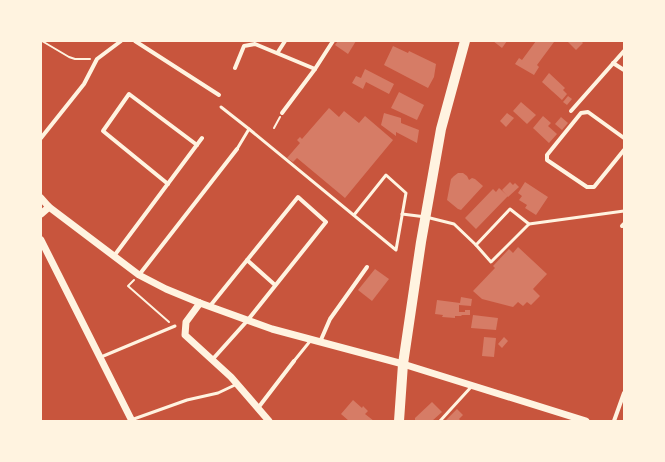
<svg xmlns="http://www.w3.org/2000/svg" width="665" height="462" viewBox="0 0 665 462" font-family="'Public Sans',sans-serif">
	<rect width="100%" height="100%" fill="#c8553d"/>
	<g fill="#d67c66">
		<polygon points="338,41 356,41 348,54 335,45"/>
		<polygon points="493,41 507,41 502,48"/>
		<polygon points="536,41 554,42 537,65 539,67 534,75 515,64 519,58 522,60"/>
		<polygon points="569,41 581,41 583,43 576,50 568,42"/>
		<polygon points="393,46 408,53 409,51 436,64 434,77 428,88 384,65"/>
		<polygon points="365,69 394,84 389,94 366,82 363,89 352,83 356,76 361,78"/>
		<polygon points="549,73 565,88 563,90 567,94 562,100 542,82"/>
		<polygon points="399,92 424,105 417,120 391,108"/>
		<polygon points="568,96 572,99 567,105 563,102"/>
		<polygon points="521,102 536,115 527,124 513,111"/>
		<polygon points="329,108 339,117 344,111 359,123 365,116 393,140 345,198 297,158 293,162 287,158 300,143 297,140 300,137 302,139"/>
		<polygon points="384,113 401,118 401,123 419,130 417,143 396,132 396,136 381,125"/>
		<polygon points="507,113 514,118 506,127 500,121"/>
		<polygon points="543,116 551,123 548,126 557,134 549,143 533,128"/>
		<polygon points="561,117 568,123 562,130 555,124"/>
		<polygon points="458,173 463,173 467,176 469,180 472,178 475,179 483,186 461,210 458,209 447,200 451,179 454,176"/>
		<polygon points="510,182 513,185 515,183 519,187 508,197 502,190"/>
		<polygon points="525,182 548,197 536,215 525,208 527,205 519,200 522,196 518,193"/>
		<polygon points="499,188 508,196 476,229 465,218 493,189 496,192"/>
		<polygon points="518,247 547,274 533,289 540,296 531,305 527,302 523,306 518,302 513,307 482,299 473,291 495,268 493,266 509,249 513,253"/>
		<polygon points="375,269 389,279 372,301 358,290"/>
		<polygon points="461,297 472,299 471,306 459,305 459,312 465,312 465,310 470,310 470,315 462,315 461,316 455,316 455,318 442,317 443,315 435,314 437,300 460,303"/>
		<polygon points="473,315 498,318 496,330 471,328"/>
		<polygon points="484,337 496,338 494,357 482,356"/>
		<polygon points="504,337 508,341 502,348 498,344"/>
		<polygon points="353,400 362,408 363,406 368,411 365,414 374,421 349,421 341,414"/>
		<polygon points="432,402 442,412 432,421 415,421 415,418"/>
		<polygon points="457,409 463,415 459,419 461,421 445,421"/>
	</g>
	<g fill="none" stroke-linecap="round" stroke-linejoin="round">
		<g stroke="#fff3e0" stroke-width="2">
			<polyline points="42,41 69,57 75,59 90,59"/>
			<polyline points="274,128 280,117"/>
			<polyline points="134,280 128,286 169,322"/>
		</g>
		<g stroke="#fff3e0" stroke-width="3">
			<polyline points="221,107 249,129"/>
			<polyline points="237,149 249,129 396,250 406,193 386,175 354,215"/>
			<polyline points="402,214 426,217 454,224 476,245 510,209 529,224 624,211"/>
			<polyline points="476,245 491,262 529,224"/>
			<polyline points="101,357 175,326"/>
			<polyline points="294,361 311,340"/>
			<polyline points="131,420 187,400 218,393 237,384"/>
			<polyline points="440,421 472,386"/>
		</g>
		<g stroke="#fff3e0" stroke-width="4">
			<polyline points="135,41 219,95"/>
			<polyline points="278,52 285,41"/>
			<polyline points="613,63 624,70"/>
			<polyline points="235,68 244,46 255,44 315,69"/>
			<polyline points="571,111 624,51"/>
			<polyline points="282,113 315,69 333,41"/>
			<polyline points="41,138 84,84 97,59 121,41"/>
			<polyline points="624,138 588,112 581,113 547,155 547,160 587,187 594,187 624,150"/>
			<polyline points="168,184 103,131 129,94 197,145"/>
			<polyline points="622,226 624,224"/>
			<polyline points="114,256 202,138"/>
			<polyline points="247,260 275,285"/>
			<polyline points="139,275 237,149"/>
			<polyline points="210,306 298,197 326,222 247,321 212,360"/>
			<polyline points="320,342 330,319 367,267"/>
			<polyline points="258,408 294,361"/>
			<polyline points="614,421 624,393"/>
		</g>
		<g stroke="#fff3e0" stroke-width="7">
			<polyline points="41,198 49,207 139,275 166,289 200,303 272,329 403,364 586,421"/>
			<polyline points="41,214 49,207"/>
			<polyline points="41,240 132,421"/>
			<polyline points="200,303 186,322 185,335 231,377 269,421"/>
		</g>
		<polyline stroke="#fff3e0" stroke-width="10" points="399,421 403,364 421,242 441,129 465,41"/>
	</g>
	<rect width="665" height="462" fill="none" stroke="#fff3e0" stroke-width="84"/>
</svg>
